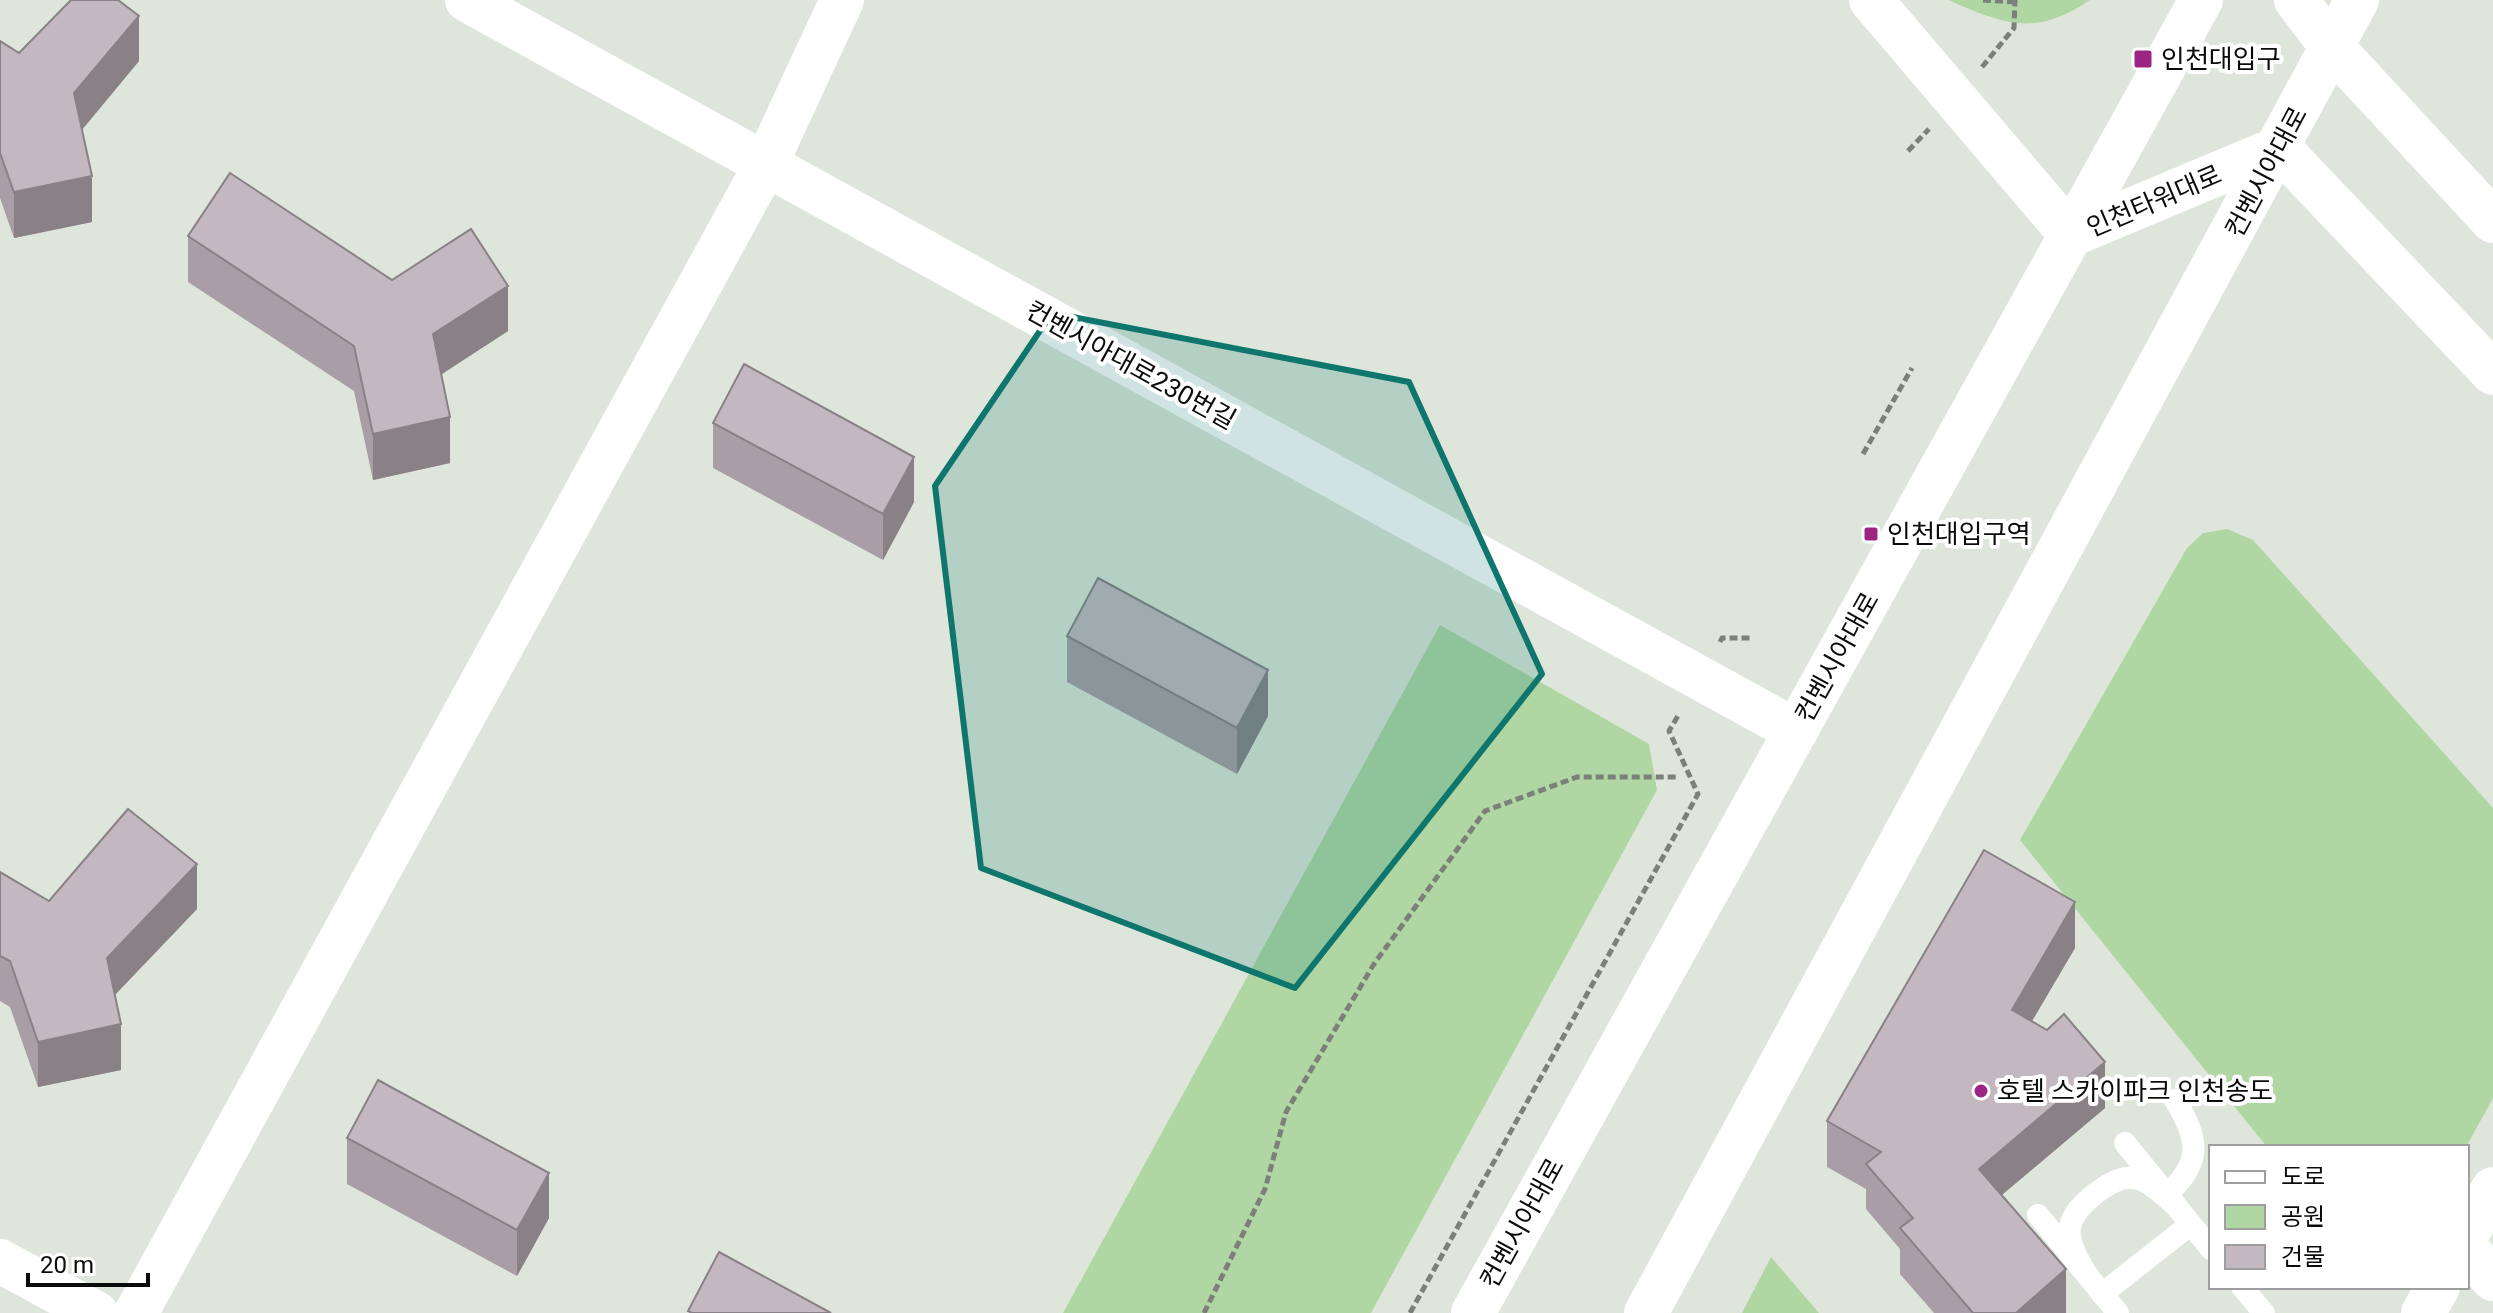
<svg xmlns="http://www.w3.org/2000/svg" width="2493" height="1313" viewBox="0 0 2493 1313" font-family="Roboto,'Noto Sans KR',sans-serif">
	<rect width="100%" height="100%" fill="#dee6db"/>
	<g fill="#b0d6a4">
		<path d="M1948,0h142c-55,37 -84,25 -142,0z"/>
		<polygon points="2227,529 2253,540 2493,808 2493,1098 2466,1147 2267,1147 2020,840 2187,548 2203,533"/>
		<polygon points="1440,625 1649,744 1657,790 1371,1313 1063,1313"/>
		<polygon points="1771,1257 1819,1313 1742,1313"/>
	</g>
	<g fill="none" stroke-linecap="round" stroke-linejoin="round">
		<g stroke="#7b8079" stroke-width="5" stroke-dasharray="8 4" stroke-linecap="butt">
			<polyline points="1983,0 2014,2"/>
			<polyline points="1982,67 2014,28 2015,0"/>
			<polyline points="1908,151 1929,129"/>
			<polyline points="1863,454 1912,368"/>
			<polyline points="1720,642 1722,638 1753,638"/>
			<polyline points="1204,1313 1265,1189 1286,1112 1374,964 1485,811 1577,777 1678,777"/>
			<polyline points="1410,1313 1698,794 1669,731 1679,714"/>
		</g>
		<g stroke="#fff" stroke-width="22">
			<polyline points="2125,1143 2211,1249"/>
			<path d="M2166,1195c37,-32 33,-56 9,-95"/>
			<polyline points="2038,1215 2118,1313"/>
			<path d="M2087,1275c-21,-36 -28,-53 8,-81 35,-28 49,-17 80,11"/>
			<polyline points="2242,1287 2264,1313"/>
			<polyline points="2102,1294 2191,1224"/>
		</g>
		<g stroke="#fff" stroke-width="44">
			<polyline points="467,0 1796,731"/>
			<polyline points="2467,1234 2493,1189"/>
			<polyline points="2467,1249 2493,1279"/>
			<polyline points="0,1261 96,1313"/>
			<polyline points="136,1313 766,164 842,0"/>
			<polyline points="2423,1313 2438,1287"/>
		</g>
		<g stroke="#fff" stroke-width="44">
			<polyline points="1871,0 2071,235 2279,148 2493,373"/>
			<polyline points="2296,0 2331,46 2493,221"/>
			<polyline points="1473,1313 2201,0"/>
			<polyline points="1646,1313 2357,0"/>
		</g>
	</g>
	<g fill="#a99ea5">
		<polygon points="0,41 19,53 139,61 82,130 92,222 14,238 0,198"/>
		<polygon points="188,236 392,280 508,331 441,374 450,463 373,480 354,391 188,282"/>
		<polygon points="713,423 914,502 883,560 713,468"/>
		<polygon points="1067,636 1268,716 1237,774 1067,682"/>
		<polygon points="0,872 49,901 197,909 115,995 121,1070 38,1087 10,1007 0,1001"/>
		<polygon points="2075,948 2032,1021 2105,1108 2002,1195 2066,1313 1934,1313 1900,1274 1900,1249 1866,1209 1866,1189 1827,1167 1827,1121"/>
		<polygon points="347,1138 549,1218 517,1276 347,1184"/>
	</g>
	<g fill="#898186">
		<polygon points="139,16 139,61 74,139 74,93"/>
		<polygon points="92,176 92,222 14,238 14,192"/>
		<polygon points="508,286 508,331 433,380 433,334"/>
		<polygon points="450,417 450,463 373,480 373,434"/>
		<polygon points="914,457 914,502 883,560 883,514"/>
		<polygon points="1268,670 1268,716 1237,774 1237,728"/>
		<polygon points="197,864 197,909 107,1003 107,958"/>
		<polygon points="2075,902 2075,948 2012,1055 2012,1010"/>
		<polygon points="121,1024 121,1070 38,1087 38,1042"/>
		<polygon points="2105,1062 2105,1108 1979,1214 1979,1169"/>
		<polygon points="549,1173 549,1218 517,1276 517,1230"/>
		<polygon points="2066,1269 2066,1313 2016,1313"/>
	</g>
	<g fill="#c4b8c0" stroke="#898186" stroke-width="2">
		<polygon points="71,0 118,0 139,16 74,93 92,176 14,192 0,153 0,41 19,53"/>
		<polygon points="230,173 392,280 471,229 508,286 433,334 450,417 373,434 354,346 188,236"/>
		<polygon points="744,364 914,457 883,514 713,423"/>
		<polygon points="1098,578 1268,670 1237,728 1067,636"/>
		<polygon points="128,809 197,864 107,958 121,1024 38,1042 10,961 0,956 0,872 49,901"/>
		<polygon points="1984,850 2075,902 2012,1010 2047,1030 2064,1014 2105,1062 1979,1169 2066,1269 2016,1313 1973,1313 1900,1228 1913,1218 1866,1164 1881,1152 1827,1121"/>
		<polygon points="378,1080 549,1173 517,1230 347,1138"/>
		<polygon points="719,1252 831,1313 692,1313 688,1311"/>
	</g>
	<path fill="#0f766e" fill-opacity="0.2" stroke="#0f766e" stroke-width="6" stroke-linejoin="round" d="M1052,313l357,69 133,292 -247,314 -314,-120 -46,-382z"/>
	<g fill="#9b2580" stroke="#fff" stroke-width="3">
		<rect x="2133" y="49" width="20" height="20" rx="4"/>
		<rect x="1863" y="526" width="16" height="16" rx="4"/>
		<circle cx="1981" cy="1091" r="8"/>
	</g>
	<g text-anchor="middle" stroke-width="8" stroke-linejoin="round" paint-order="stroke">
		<g font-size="26" fill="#0a0c09" stroke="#fff" text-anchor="start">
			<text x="2161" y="68">인천대입구</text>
			<text x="1887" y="543">인천대입구역</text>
			<text x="1997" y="1100">호텔 스카이파크 인천송도</text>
		</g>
		<g font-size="26" fill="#0a0c09" stroke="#fff">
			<text transform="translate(2266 172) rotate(-62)" y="9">컨벤시아대로</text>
			<text transform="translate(2154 201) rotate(-23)" y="9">인천타워대로</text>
			<text transform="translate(1131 365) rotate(29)" y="9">컨벤시아대로230번길</text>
			<text transform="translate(1837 657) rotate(-61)" y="9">컨벤시아대로</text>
			<text transform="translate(1522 1223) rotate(-61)" y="9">컨벤시아대로</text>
		</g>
	</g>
	<rect x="2209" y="1145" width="260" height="144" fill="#ffffff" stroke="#9d9e9d" stroke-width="2"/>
	<rect x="2225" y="1171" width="40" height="12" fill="#ffffff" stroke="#9d9e9d" stroke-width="2"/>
	<text x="2281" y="1185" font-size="24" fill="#0a0c09">도로</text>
	<rect x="2225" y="1205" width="40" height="24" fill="#b0d6a4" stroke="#9d9e9d" stroke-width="2"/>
	<text x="2281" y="1225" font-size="24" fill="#0a0c09">공원</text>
	<rect x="2225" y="1245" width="40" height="24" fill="#c4b8c0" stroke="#9d9e9d" stroke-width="2"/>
	<text x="2281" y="1265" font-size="24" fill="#0a0c09">건물</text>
	<path d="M28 1273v12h120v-12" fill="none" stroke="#0a0c09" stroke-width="4"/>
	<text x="40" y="1273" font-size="24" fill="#0a0c09" stroke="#ffffff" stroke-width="6" paint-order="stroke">20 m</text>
</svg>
